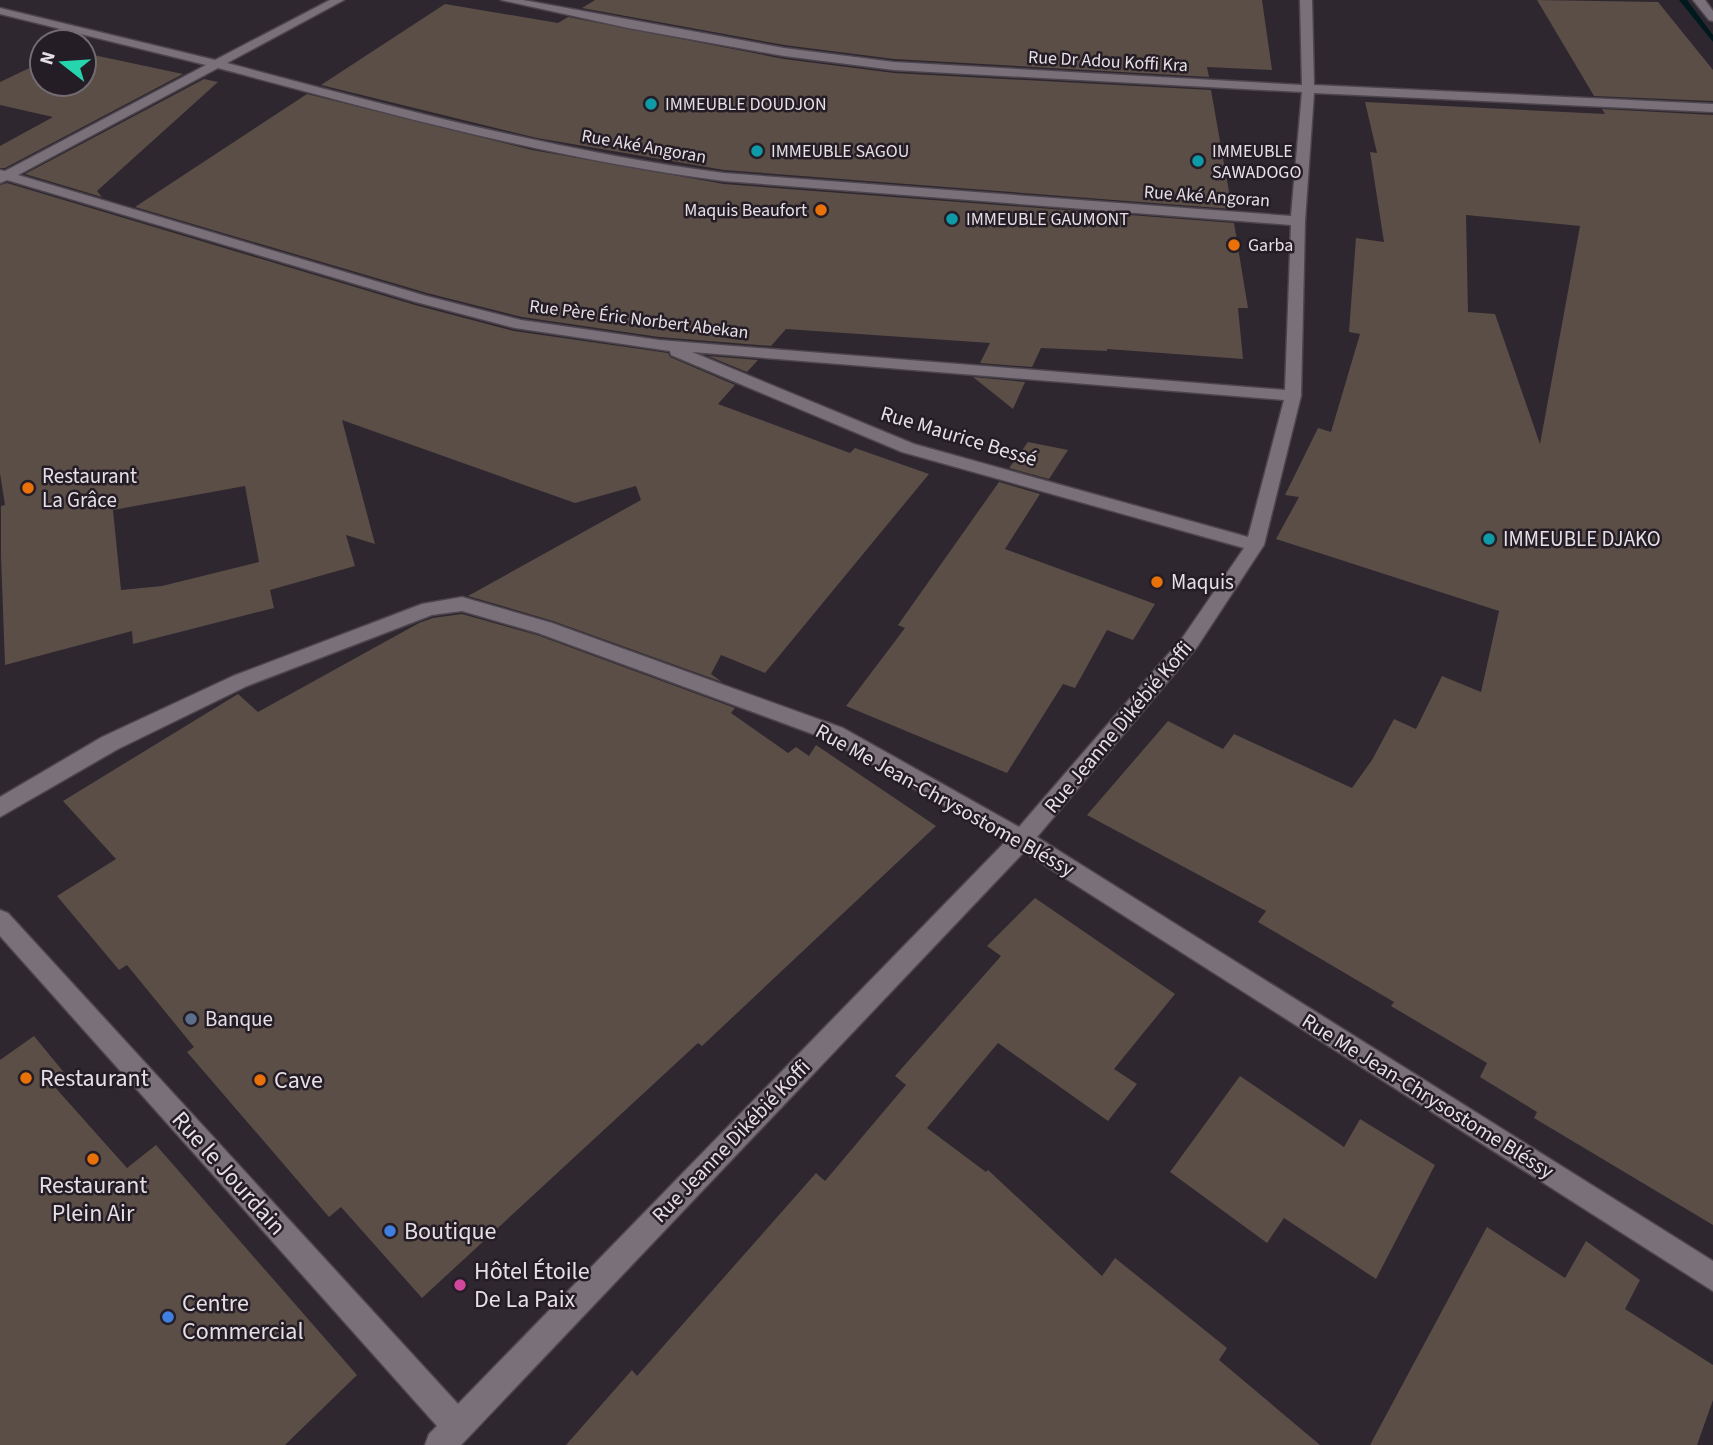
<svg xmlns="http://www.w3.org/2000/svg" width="1713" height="1445" viewBox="0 0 1713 1445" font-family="'Source Sans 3',sans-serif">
	<rect width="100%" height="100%" fill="#2f272f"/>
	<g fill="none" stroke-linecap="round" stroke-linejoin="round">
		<polygon fill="#00191d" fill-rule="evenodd" points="1679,0 1687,0 1713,35 1713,42"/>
	</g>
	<g fill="#5a4e47" fill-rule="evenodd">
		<polygon points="595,0 1262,0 1272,70 1207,67 1209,77 894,59 784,45 582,8"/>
		<polygon points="1537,0 1658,2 1713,70 1713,101 1594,96"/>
		<polygon points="445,4 558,23 568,17 784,59 894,73 1211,90 1232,209 724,170 537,138 321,85"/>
		<polygon points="84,53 183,74 5,168 0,168 0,146 53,117 0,105 0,82 42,62 42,84 84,84"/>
		<polygon points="204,79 218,82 97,191 102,197 25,174"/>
		<polygon points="307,94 532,150 724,184 1234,223 1248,308 1238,308 1243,359 1107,349 1107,351 1041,348 1032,367 980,363 990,343 786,329 771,346 659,337 522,317 427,293 135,207"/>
		<path d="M1365,102l240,12 -3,-5 111,6v1110l-179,-107 3,-6 -57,-35 7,-14 -96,-57 3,-4 -136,-80 8,-11 -179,-96 81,-94 55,28 11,-15 118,54 20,-28 22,-41 22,10 26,-53 39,16 18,-81 -223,-72 23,-42 -14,-2 33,-67 13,4 29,-98 -11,-2 7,-94 28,4 -14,-90 7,1zM1466,215l114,11 -40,218 -45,-130 -27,-2z"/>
		<path d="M7,183l408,122 99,26 154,22 2,4 65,28 -17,19 132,49 5,-5 74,26 -164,199 -44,-18 -10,19 11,8 -169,-61 -85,-25 173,-96 -5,-14 -61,17 -233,-83 33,124 -29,-9 9,31 -85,24 4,18 -141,36 -1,-13 -127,34 -4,-109v-50l4,-1 -5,-32v-288zM245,486l14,76 -97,24 -41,4 -8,-80z"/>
		<polygon points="708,356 758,360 747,372"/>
		<polygon points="973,377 1025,382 1013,409"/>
		<polygon points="1028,442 1068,450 1049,479 1009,468"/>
		<polygon points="999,482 1040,494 1005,549 1155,604 1133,640 1107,630 1075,688 1063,684 1007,773 846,706 905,628 898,625"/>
		<polygon points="462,614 537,635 735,708 731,713 788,753 796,747 809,756 816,745 936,826 702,1046 698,1043 422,1298 341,1207 329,1217 187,1052 194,1047 127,965 119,970 57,896 116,859 63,801 238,694 258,712 419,623 433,618"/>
		<polygon points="1035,898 1175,994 1114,1069 1137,1084 1108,1121 998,1043 927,1128 986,1172 988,1170 1102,1276 1115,1258 1227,1348 1219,1360 1320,1445 566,1445 632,1370 637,1376 816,1173 825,1181 906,1085 895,1076 1001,956 987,946"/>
		<polygon points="34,1036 66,1075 53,1085 127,1168 156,1145 357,1375 285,1445 0,1445 0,1060"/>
		<polygon points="1240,1076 1344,1147 1360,1119 1435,1165 1376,1279 1284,1218 1267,1243 1170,1172"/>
		<polygon points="1487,1227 1565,1278 1586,1241 1640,1280 1625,1309 1713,1365 1713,1400 1697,1445 1370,1445"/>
	</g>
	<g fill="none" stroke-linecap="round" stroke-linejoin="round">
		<g stroke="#4d454d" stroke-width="3">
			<g id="minor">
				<path d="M330,0h14l-117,63c165,44 328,88 497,110l567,43 11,-124 -408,-22 -110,-14 -156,-28 -127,-28h22l261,48 110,14 408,23 -2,-85h12l2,85 399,19v8l-399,-19 -9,128 -4,175 -37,149 -67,102 -160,190 676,424v30l-689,-439 -563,593h-36l4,-11 8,-8 -437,-490v-26l8,3 450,491 548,-563 -177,-101 -291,-107 -76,-22 -30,4 -185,71 -129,63 -118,68v-20l102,-60 131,-61 189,-72 40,-7 90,26 291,105 176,99 164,-190 61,-89 -342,-96 -231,-97 -1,-4 -155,-23 -99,-26 -409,-122 -7,3v-13l5,1 201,-106 -206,-51v-6l215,52zM218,68c167,45 334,91 506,113l567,44 -6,165 -626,-50 -138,-20 -95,-24 -408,-121zM692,352l592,48 -36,137 -334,-93z"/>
				<polygon points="1693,0 1705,0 1713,11 1713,21 1709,20"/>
			</g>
		</g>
		<use href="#minor" fill="#797079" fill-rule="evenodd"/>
	</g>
	<g fill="#0f9aa8" stroke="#251d25" stroke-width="2.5">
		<circle cx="651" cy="104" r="7"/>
		<circle cx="757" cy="151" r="7"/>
		<circle cx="1198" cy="161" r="7"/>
		<circle cx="952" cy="219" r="7"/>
		<circle cx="1489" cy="539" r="7"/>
	</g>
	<g fill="#e8710a" stroke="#251d25" stroke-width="2.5">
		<circle cx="821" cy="210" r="7"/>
		<circle cx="1234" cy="245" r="7"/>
		<circle cx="28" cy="488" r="7"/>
		<circle cx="1157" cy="582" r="7"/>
		<circle cx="26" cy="1078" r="7"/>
		<circle cx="260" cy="1080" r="7"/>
		<circle cx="93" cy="1159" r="7"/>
	</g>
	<circle fill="#5c6f8a" stroke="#251d25" stroke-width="2.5" cx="191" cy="1019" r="7"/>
	<g fill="#3f7fe0" stroke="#251d25" stroke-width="2.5">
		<circle cx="390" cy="1231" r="7"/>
		<circle cx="168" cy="1317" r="7"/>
	</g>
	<circle fill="#d1479c" stroke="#251d25" stroke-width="2.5" cx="460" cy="1285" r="7"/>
	<g text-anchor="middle" stroke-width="5" stroke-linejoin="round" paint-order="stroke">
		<g font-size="18" fill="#e5e0e5" stroke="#251d25">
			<text transform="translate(1108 61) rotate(3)" y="6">Rue Dr Adou Koffi Kra</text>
			<text transform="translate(644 146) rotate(10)" y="6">Rue Aké Angoran</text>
			<text transform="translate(1207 196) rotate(4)" y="6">Rue Aké Angoran</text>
			<text transform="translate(639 319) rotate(7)" y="6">Rue Père Éric Norbert Abekan</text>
		</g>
		<g font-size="18" fill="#e5e0e5" stroke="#251d25" text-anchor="start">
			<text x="665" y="110">IMMEUBLE DOUDJON</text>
			<text x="771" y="157">IMMEUBLE SAGOU</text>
			<text x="1212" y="157">IMMEUBLE<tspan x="1212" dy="21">SAWADOGO</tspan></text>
			<text x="807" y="216" text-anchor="end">Maquis Beaufort</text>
			<text x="966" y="225">IMMEUBLE GAUMONT</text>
			<text x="1248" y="251">Garba</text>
		</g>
		<g font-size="21" fill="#e5e0e5" stroke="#251d25">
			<text transform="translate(959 436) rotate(17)" y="7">Rue Maurice Bessé</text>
			<text transform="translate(1118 727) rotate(-50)" y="7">Rue Jeanne Dikébié Koffi</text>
			<text transform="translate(945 800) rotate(29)" y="7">Rue Me Jean-Chrysostome Bléssy</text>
			<text transform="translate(1428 1096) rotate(32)" y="7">Rue Me Jean-Chrysostome Bléssy</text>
			<text transform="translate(731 1141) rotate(-46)" y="7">Rue Jeanne Dikébié Koffi</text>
		</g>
		<g font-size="21" fill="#e5e0e5" stroke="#251d25" text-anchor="start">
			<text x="42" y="483">Restaurant<tspan x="42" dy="24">La Grâce</tspan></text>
			<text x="1503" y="546">IMMEUBLE DJAKO</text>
			<text x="1171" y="589">Maquis</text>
			<text x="205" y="1026">Banque</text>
		</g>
		<g font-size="24" fill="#e5e0e5" stroke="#251d25" text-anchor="start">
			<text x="40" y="1086">Restaurant</text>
			<text x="274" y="1088">Cave</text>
			<text x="93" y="1193" text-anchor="middle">Restaurant<tspan x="93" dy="28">Plein Air</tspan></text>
			<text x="404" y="1239">Boutique</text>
			<text x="474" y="1279">Hôtel Étoile<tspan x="474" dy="28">De La Paix</tspan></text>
			<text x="182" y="1311">Centre<tspan x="182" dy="28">Commercial</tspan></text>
		</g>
		<g font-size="24" fill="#e5e0e5" stroke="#251d25">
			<text transform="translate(229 1173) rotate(48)" y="8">Rue le Jourdain</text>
		</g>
	</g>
	<g transform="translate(63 63) rotate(287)"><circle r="33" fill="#251d25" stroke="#726b72" stroke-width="2"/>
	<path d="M0-5L12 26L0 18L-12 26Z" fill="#25d5ae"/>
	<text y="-10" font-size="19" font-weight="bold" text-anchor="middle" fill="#e5e0e5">N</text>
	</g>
</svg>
